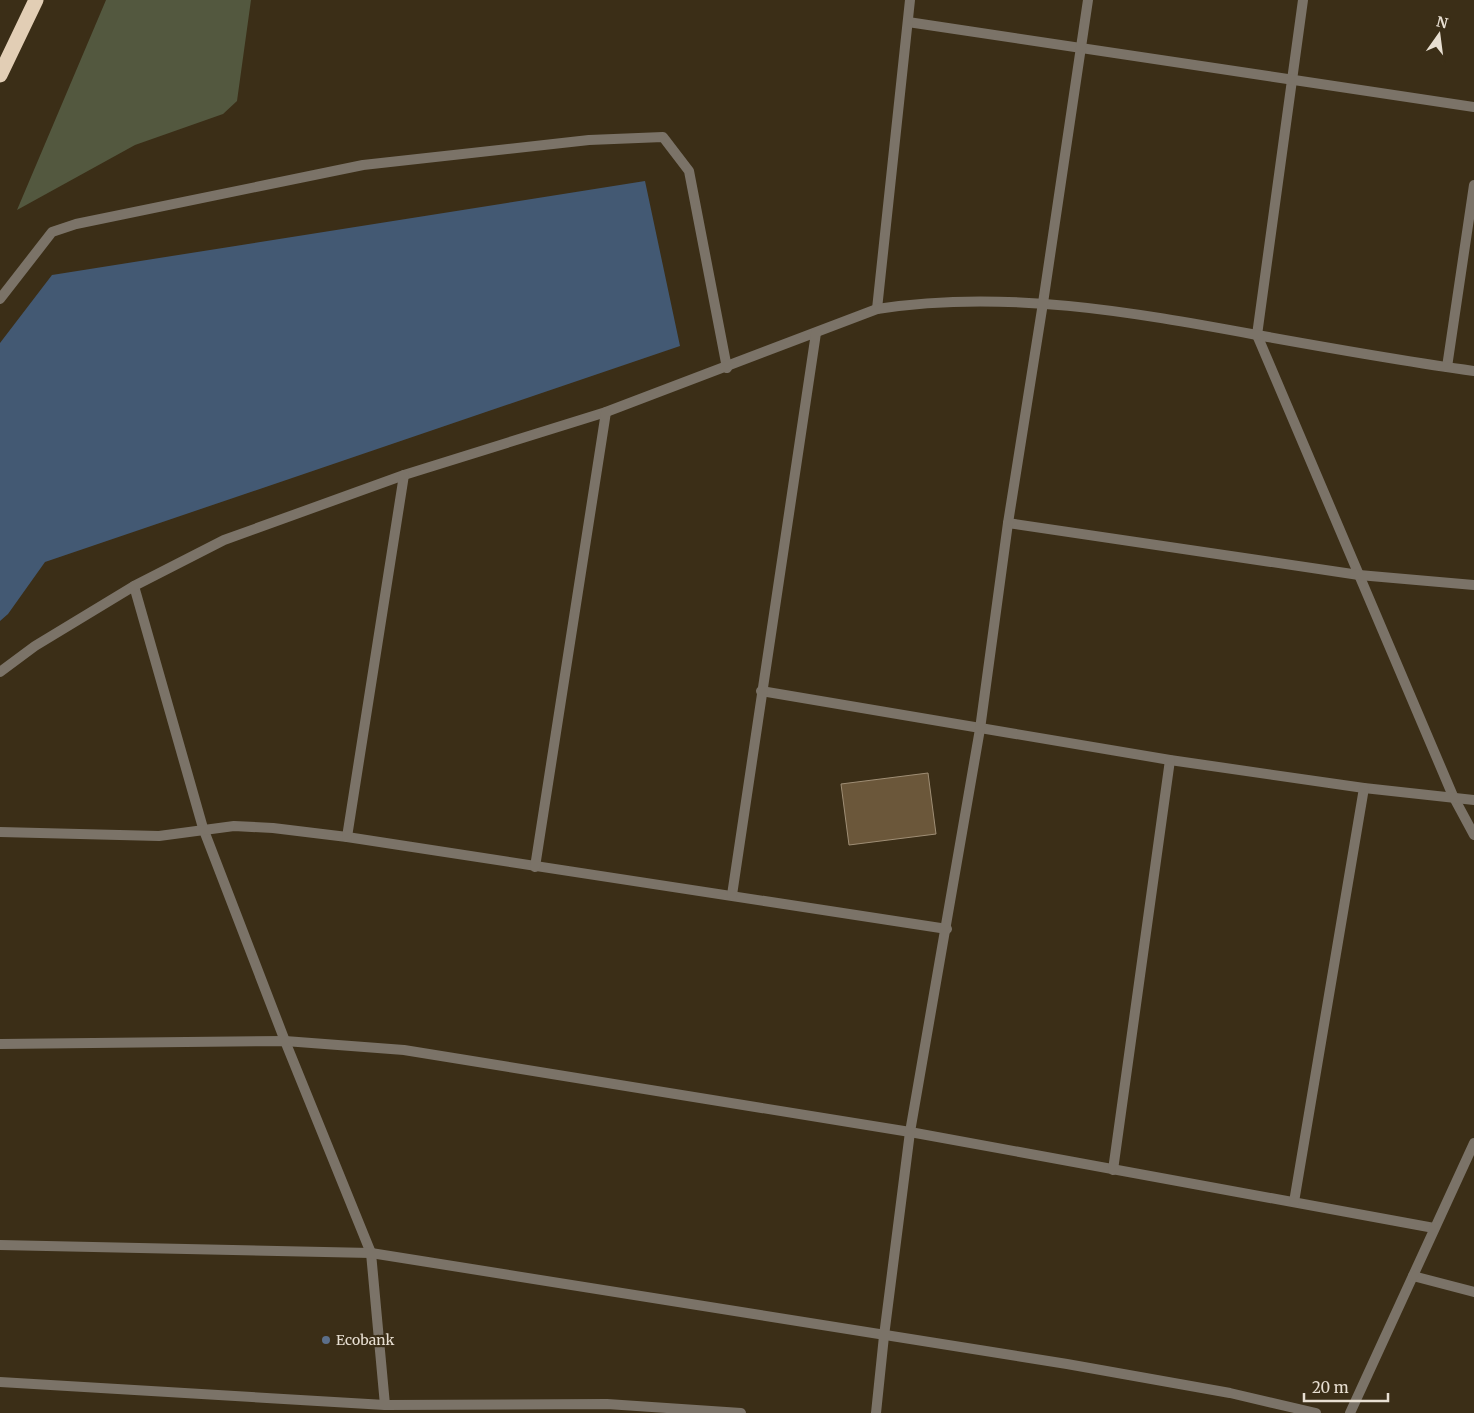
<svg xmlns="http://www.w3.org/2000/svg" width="1474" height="1413" viewBox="0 0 1474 1413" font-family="Merriweather,serif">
	<rect width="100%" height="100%" fill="#3b2e17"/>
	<polygon fill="#53583f" points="106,0 251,0 237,101 223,114 135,145 17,210"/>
	<polygon fill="#435973" points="645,181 680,346 45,562 8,614 0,621 0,343 52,275"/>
	<polygon fill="#6b573a" stroke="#9f8e75" points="928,773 936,834 849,845 841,784"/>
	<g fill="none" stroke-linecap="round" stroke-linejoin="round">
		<polyline stroke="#7b7368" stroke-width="10" points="0,299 52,232 76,224 363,165 589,140 663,137 689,171 727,368"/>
		<g stroke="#7b7368" stroke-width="10">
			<polyline points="1303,0 1257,335 1453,796 1474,835"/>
			<polyline points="908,22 1474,107"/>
			<polyline points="877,309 910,0"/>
			<polyline points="1447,367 1474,185"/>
			<polyline points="1008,523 1359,575 1474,585"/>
			<polyline points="134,586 203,828 285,1041 371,1253 385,1405"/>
			<path d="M0,672l35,-26 99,-60 90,-46 180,-65 202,-63 271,-103c128,-20 255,3 380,26 72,13 145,26 217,36"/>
			<polyline points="761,691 1170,760 1364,788 1474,800"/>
			<polyline points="0,832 159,836 234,826 273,828 347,837 947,929"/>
			<polyline points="347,837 404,475"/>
			<polyline points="535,867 606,412"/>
			<polyline points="732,895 816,333"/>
			<polyline points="0,1044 285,1041 404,1050 910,1132 1434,1228"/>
			<polyline points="1113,1170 1170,760"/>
			<polyline points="1294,1202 1364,788"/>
			<polyline points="0,1245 371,1253 1067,1364 1230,1393 1316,1413"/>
			<polyline points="1413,1276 1474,1292"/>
			<polyline points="0,1382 385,1405 607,1404 741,1413"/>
			<polyline points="876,1413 884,1336 910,1132 980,729 1008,523 1043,303 1088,0"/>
			<polyline points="1350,1413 1474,1143"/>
		</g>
		<polyline stroke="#e2ceb5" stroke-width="15" points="0,75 36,0"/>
	</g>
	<circle fill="#5c6f8a" stroke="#3b2e17" stroke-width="2" cx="326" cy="1340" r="5"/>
	<g text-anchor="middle" stroke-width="4.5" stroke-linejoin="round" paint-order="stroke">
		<g font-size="14" fill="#e8dfd2" stroke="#3b2e17" text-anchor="start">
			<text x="336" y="1345">Ecobank</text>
		</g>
	</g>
	<g transform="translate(1439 35) rotate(14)" stroke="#3b2e17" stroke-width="4" paint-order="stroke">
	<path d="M0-4L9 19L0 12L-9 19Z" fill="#e8dfd2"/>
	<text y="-8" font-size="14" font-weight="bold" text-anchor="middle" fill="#e8dfd2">N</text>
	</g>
	<path d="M1304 1393v8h84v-8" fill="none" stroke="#e8dfd2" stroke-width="2.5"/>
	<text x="1312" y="1393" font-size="15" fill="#e8dfd2" stroke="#3b2e17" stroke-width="4" paint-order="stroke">20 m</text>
</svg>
